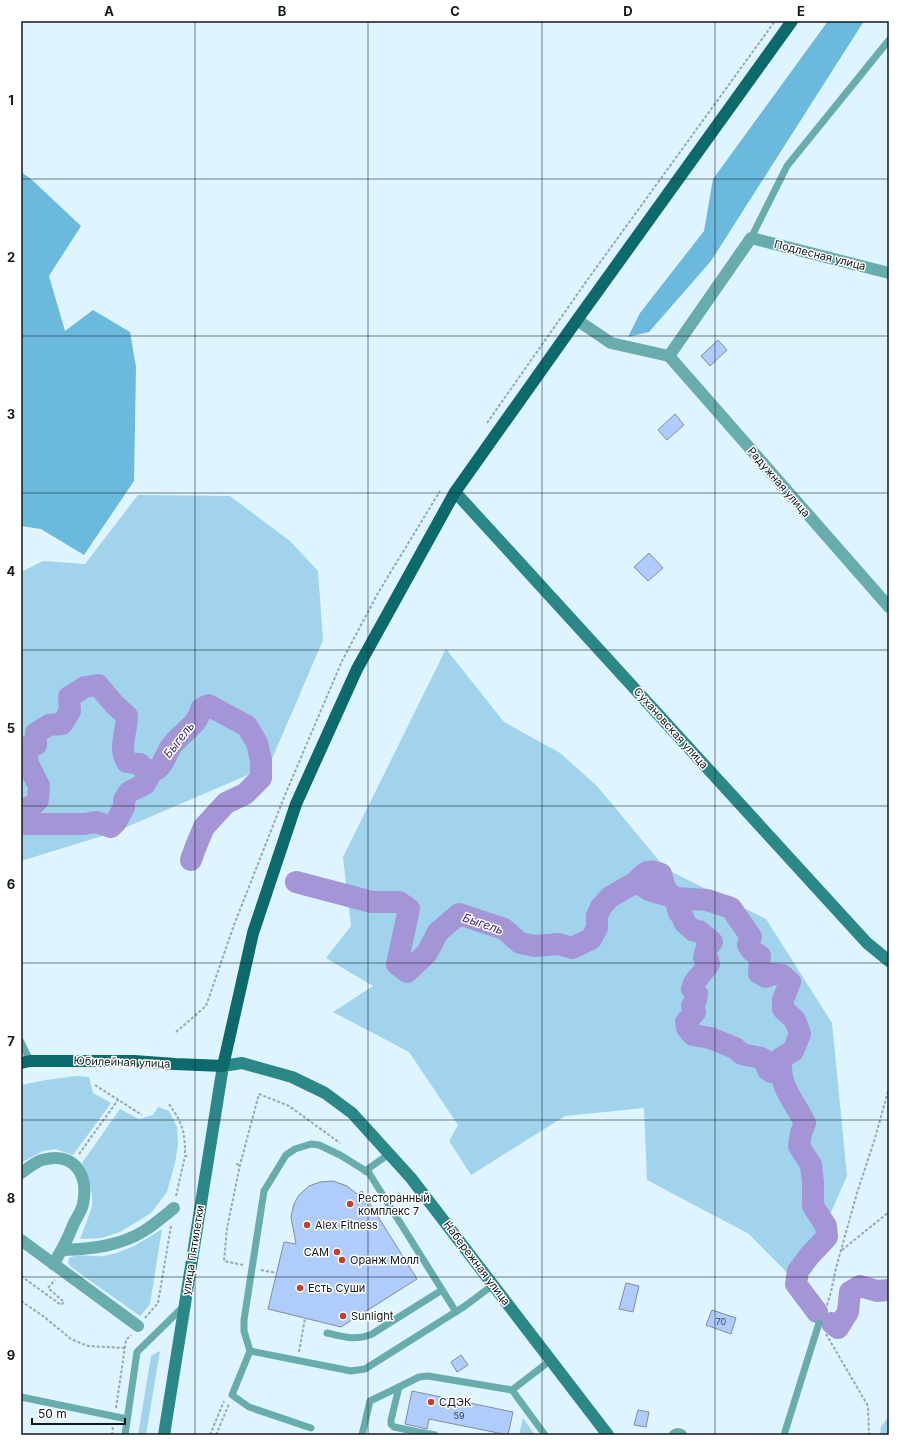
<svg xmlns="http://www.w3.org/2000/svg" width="910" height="1456" viewBox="0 0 910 1456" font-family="Inter,sans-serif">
	<rect width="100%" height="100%" fill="#def4ff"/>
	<g fill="#a1d3ec">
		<polygon points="138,495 230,496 290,541 318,571 323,640 269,766 115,832 21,861 21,572 43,561 85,564"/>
		<polygon points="446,649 504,722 560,753 597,786 666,869 766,919 832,1023 847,1176 799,1285 749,1234 647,1180 644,1108 565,1116 471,1175 449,1141 458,1125 409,1052 333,1012 373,986 326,958 351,926 343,857"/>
		<polygon points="77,1076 89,1077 93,1093 111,1103 73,1155 55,1149 43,1151 21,1163 21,1085 46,1080"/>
		<path d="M158,1107l11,4 8,16 1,18 -3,18 -8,29 -16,21 -31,19 -19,6 -21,1c4,-11 9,-22 12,-33 2,-14 -5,-31 -10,-43l38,-54 19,10 14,-4z"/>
		<path d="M162,1229l-12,75 -10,12 -69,-49 -3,-4 1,-5c10,-5 23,-1 34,-2 22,-3 40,-15 59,-27z"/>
		<polygon points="160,1351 146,1435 138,1435 151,1356"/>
		<polygon points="889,1416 889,1435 880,1435 881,1427"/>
		<polygon points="523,1418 535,1435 519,1435"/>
	</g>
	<g fill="#6bbade">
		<polygon points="828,21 864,21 711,261 649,332 628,337 640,313 704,231 713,179"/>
		<polygon points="21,172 31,179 81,226 49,276 65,331 93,310 130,332 136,367 134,481 84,555 41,529 21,526"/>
	</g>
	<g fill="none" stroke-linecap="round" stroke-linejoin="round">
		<g stroke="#a496d6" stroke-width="22">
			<path d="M21,809l10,-2 7,-7 1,-14 -11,-22 -2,-17 10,-2v-12l13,-8 13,-1 8,-13 -1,-14 16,-10 13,-2 16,19 13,12c0,16 -9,32 0,46l13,2 4,6c4,0 9,1 13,-1 5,-3 10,-15 13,-21 9,-14 28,-22 31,-39l7,-4 39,21 10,17 4,17v18l-16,16 -19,9 -22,24 -8,19 -5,14"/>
			<polyline points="21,824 84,824 96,822 111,827 116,822 124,807 124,800 129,792 145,784 152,771"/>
			<path d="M296,882l76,20h27l10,7 -12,55 10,8 20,-19 11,-21 21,-18 45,15 16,14 15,3 24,-2 13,4 19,-9 6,-11v-12l4,-9 9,-10 26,-15 13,8 26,8 32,2 24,8 20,29 -3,8 4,6 8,5 -1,17 7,4 7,-3 9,1 8,7 -7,18v9l12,11 5,14 -7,17 -12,7c-2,31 12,40 24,65l-4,10 -2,13 12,19 2,17v24l13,20 1,11 -17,18 -12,16 -2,13 21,28"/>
			<path d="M636,882c8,-9 12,-14 25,-8l5,17 9,7 4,15 4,3 1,6 10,9h5l13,11 -6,8 -2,7 4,3 1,4 -15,19 -2,6 5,5 -1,6 -4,6 3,6 -9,10 1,6 6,7 17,3 25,10 7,6 19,4 3,2 4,10 3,2 10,-3"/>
			<polyline points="832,1323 838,1328 848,1312 850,1292 860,1286 877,1291 889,1290"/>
		</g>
	</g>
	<g fill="#b0ccfc" stroke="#828c9c">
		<polygon points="718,340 727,350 710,366 701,356"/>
		<polygon points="675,414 684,425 667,440 658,430"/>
		<polygon points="649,553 663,568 648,581 634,567"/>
		<polygon points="333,1181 347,1186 357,1194 362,1191 417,1279 341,1327 268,1309 284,1242 296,1244 291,1217 294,1204 299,1195 309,1186 320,1182"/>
		<polygon points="626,1283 639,1286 633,1312 619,1309"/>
		<polygon points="712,1310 736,1318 731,1334 706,1325"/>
		<polygon points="461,1355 468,1365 457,1372 451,1362"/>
		<polygon points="412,1391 513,1412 508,1435 429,1419 427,1429 405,1424"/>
		<polygon points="638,1410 649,1412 646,1427 634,1425"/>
	</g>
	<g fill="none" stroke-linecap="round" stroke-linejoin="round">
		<g stroke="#97a8b1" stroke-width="2" stroke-dasharray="3 2" stroke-linecap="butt">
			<polyline points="487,423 588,279 775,21"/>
			<polyline points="176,1032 206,1006 234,925 285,795 342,661 378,593 440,491"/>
			<polyline points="95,1085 142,1115"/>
			<path d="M169,1104c14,20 16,27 16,52h3"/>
			<polyline points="79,1154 118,1100"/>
			<polyline points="236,1164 240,1165"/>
			<polyline points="176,1196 185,1156"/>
			<polyline points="842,1250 889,1212"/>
			<polyline points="243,1265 224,1261 227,1228 240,1165 259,1094 289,1106 340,1143"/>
			<polyline points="261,1270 277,1273"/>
			<polyline points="21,1276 61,1305 64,1302 48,1288 55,1280"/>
			<polyline points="21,1301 43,1316 71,1339 88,1346 125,1348"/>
			<polyline points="824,1315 831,1292 836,1268 857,1193 875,1138 889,1088"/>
			<polyline points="145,1318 158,1303 171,1226"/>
			<polyline points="826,1334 868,1406 869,1435"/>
			<polyline points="299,1352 305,1318"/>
			<polyline points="116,1408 126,1340 131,1335"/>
			<polyline points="112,1435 113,1426"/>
			<polyline points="210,1435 224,1401"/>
			<polyline points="216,1435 229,1404"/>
		</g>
		<g stroke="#69acae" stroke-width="7">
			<polyline points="751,238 787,166 889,40"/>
			<polyline points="21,1042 30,1061"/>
			<polyline points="365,1171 389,1154"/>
			<path d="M327,1333c16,4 29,8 45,1l70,-44"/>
			<polyline points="250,1351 351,1371 365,1369 465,1306 493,1285"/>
			<polyline points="21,1397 127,1419"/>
			<polyline points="311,1428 249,1407 232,1395 250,1351 244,1331 244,1320 264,1191 286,1155 295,1149 311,1144 319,1145 340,1155 369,1173 456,1312"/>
			<polyline points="423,1433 435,1435"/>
			<polyline points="125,1435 137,1352 185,1305"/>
			<polyline points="362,1435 370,1401 399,1387"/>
			<polyline points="422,1435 423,1433 394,1427 391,1424 391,1420 399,1387 419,1377 428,1376 512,1390"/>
			<polyline points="545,1435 512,1390 551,1360"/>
			<polyline points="784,1435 819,1323"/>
		</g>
		<g stroke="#69acae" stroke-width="12">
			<polyline points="577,320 611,343 669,356"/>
			<polyline points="669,356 889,607"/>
			<polyline points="669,356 751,238 889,273"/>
			<path d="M21,1173c6,-4 14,-11 21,-13 32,-9 47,14 41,44 -1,6 -6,13 -9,19 -6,15 -12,28 -21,41"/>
			<polyline points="21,1240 138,1326"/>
			<path d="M63,1250c28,-1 57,-4 81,-19 10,-6 20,-15 30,-23"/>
			<polyline points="675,1435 678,1434 681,1435"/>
		</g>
		<g stroke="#2c8789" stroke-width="12">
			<polyline points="455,492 867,943 889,961"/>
			<polyline points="164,1435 223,1066 242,1063 292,1077 325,1093 352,1113 411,1178 608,1435"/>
		</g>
		<polyline stroke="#0c6a6c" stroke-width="12" points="21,1063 30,1061 134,1061 175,1064 223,1066 253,933 296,804 357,669 455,492 577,320 792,21"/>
	</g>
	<path fill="none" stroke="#11191d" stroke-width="1" stroke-opacity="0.55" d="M195,21v1414M368,21v1414M542,21v1414M715,21v1414M21,179h868M21,336h868M21,493h868M21,650h868M21,806h868M21,963h868M21,1120h868M21,1277h868"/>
	<g fill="#c93c2e" stroke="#fff" stroke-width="1.5">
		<circle cx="350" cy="1204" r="4"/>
		<circle cx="307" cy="1225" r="4"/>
		<circle cx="337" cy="1252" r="4"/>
		<circle cx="342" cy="1260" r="4"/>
		<circle cx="300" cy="1288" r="4"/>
		<circle cx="343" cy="1316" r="4"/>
		<circle cx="431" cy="1402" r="4"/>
	</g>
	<g text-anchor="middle" stroke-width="3" stroke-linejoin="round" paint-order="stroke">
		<g font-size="9" fill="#394655">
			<text x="721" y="1325">70</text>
			<text x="459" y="1419">59</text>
		</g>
		<g font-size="11" fill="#11191d" stroke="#fff">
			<text transform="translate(820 255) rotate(14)" y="4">Подлесная улица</text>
			<text transform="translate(779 482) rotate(49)" y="4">Радужная улица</text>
			<text transform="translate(671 728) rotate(48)" y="4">Сухановская улица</text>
			<text transform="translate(122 1062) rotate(2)" y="4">Юбилейная улица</text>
			<text transform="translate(193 1250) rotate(-81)" y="4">улица Пятилетки</text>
			<text transform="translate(477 1263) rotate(53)" y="4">Набережная улица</text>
		</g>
		<g font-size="11" fill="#11191d" stroke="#fff" text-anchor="start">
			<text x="358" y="1202">Ресторанный<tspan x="358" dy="13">комплекс 7</tspan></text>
			<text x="315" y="1229">Alex Fitness</text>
			<text x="329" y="1256" text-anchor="end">САМ</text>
			<text x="350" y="1264">Оранж Молл</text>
			<text x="308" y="1292">Есть Суши</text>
			<text x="351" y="1320">Sunlight</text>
			<text x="439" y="1406">СДЭК</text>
		</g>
		<g font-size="12" font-style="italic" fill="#422b76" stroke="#fff">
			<text transform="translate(179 740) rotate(-52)" y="4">Быгель</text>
			<text transform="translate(483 924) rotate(19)" y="4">Быгель</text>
		</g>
	</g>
	<rect width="910" height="1456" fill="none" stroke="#ffffff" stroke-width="44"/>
	<path d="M32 1418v6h93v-6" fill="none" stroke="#11191d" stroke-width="2"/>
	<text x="38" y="1418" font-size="12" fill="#11191d" stroke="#ffffff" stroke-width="3" paint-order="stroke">50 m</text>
	<rect x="22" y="22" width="866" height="1412" fill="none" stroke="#11191d" stroke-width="1.5"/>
	<g font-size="13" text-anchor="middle" font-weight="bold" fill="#11191d">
		<text x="109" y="16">A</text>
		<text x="282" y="16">B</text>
		<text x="455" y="16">C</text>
		<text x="628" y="16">D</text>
		<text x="801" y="16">E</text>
		<text x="11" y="105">1</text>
		<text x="11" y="262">2</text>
		<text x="11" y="419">3</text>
		<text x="11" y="576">4</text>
		<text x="11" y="733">5</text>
		<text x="11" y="889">6</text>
		<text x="11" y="1046">7</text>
		<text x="11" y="1203">8</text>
		<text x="11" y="1360">9</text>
	</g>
</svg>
